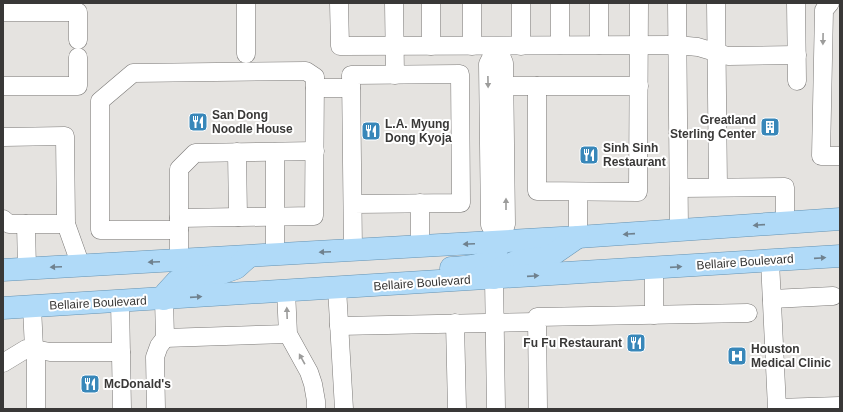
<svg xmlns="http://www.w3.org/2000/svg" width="843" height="412" viewBox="0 0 843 412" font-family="Arial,sans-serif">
	<rect width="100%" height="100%" fill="#e5e3e0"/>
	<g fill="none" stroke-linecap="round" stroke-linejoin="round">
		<g stroke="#7b7977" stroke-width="19">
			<g id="minor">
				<polyline points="246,3 246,54"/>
				<polyline points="339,3 340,46 677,45 698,47 728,56 797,55"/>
				<polyline points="394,3 395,75"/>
				<polyline points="521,3 521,46"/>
				<polyline points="599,3 599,45"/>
				<polyline points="677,3 679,230"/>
				<polyline points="716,3 718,187"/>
				<polyline points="796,3 797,81"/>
				<polyline points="830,3 824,10 821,156 840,156"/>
				<polyline points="3,12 78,12 78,40"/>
				<polyline points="560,45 560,3"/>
				<polyline points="431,46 431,3"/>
				<polyline points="472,46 472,3"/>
				<polyline points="497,46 488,64 490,225 500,242"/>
				<polyline points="497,46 504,63 506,224 500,242"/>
				<polyline points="3,86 78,86 78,57"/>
				<polyline points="505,86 639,86"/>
				<polyline points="537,86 537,191 638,192 639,3"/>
				<polyline points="315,88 351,88"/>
				<polyline points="3,137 65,136 66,224 81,266"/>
				<polyline points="237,152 238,217"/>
				<polyline points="679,188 785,187 785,223"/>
				<polyline points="420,203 420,246"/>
				<polyline points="353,204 461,203 460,74 351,75 353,250"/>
				<polyline points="179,218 314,216 315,77 306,71 133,73 100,101 100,230 179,230"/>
				<polyline points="3,219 9,224 66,224"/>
				<polyline points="26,224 27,269"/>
				<polyline points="578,237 578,192"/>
				<polyline points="275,255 275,152"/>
				<polyline points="179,260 179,169 195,153 315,151"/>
				<polyline points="770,261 777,408 840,406"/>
				<polyline points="654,268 654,315"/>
				<polyline points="494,278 496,409"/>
				<polyline points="337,288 344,409"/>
				<polyline points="286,291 288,334 309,372 313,384 316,401 316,409"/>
				<polyline points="772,299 833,296"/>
				<polyline points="120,301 122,409"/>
				<polyline points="455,323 457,409"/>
				<polyline points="339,326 537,322"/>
				<polyline points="165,338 288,334"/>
				<polyline points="3,363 26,349 34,349 32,307"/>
				<polyline points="36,409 36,360 34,349 50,352 121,352"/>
				<polyline points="156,409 155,357 159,346 165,338 164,299"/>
				<polyline points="538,409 537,317 748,313"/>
			</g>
		</g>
		<g stroke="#6592b1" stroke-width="23">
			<g id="major">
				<path d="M451,268c22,-1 41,-2 49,-26"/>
				<polyline points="3,270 578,237 840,219"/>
				<polyline points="494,278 496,273 501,268 515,262 549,257 578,237"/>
				<polyline points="164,299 166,293 177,281 192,278 213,276 236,268 246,259"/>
				<polyline points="3,308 840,256"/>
			</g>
		</g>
		<use href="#minor" stroke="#fff" stroke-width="18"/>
		<use href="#major" stroke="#b0daf8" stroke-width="22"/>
	</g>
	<defs><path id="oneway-solid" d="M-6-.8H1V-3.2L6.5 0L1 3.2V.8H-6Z"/></defs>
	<g fill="#9c9c9b">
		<use href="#oneway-solid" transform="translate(823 39) rotate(91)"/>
		<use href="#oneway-solid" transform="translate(488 82) rotate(89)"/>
		<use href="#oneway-solid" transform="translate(506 204) rotate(-90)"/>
		<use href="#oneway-solid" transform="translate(287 313) rotate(-92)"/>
		<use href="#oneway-solid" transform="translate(302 359) rotate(-119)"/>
	</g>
	<g fill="#6f818e">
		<use href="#oneway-solid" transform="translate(759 225) rotate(176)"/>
		<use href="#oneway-solid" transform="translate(629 234) rotate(176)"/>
		<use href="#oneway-solid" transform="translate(469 244) rotate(177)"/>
		<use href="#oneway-solid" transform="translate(325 252) rotate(177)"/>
		<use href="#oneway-solid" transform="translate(820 258) rotate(-4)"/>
		<use href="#oneway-solid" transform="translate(154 262) rotate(177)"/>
		<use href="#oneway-solid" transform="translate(56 267) rotate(177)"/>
		<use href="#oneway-solid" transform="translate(676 267) rotate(-4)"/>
		<use href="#oneway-solid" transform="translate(533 276) rotate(-4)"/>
		<use href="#oneway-solid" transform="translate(196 297) rotate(-4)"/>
	</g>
	<defs>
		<g id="restaurant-square" transform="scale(1)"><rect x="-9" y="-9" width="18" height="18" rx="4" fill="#3887b9" stroke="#fff"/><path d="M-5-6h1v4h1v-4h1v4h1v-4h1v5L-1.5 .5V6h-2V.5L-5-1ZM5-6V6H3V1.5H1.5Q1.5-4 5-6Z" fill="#fff"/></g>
		<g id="building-square" transform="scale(1)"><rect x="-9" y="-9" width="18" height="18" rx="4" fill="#3887b9" stroke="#fff"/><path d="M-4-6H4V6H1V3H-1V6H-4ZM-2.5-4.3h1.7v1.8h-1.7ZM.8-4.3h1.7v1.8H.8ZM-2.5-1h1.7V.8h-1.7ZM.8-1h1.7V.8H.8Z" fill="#fff"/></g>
		<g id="hospital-square" transform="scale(1)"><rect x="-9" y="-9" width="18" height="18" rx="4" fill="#3887b9" stroke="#fff"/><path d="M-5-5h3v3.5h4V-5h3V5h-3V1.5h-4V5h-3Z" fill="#fff"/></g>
	</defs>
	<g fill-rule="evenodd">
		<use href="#restaurant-square" x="198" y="122"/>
		<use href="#building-square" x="770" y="127"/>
		<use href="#restaurant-square" x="371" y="131"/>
		<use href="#restaurant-square" x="589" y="155"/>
		<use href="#restaurant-square" x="636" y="343"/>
		<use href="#hospital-square" x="737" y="356"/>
		<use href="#restaurant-square" x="90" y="384"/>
	</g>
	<g text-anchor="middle" stroke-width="4" stroke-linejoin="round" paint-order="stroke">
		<g font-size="12" font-weight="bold" fill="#393837" stroke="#fff" text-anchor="start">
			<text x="212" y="119">San Dong<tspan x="212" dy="14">Noodle House</tspan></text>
			<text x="756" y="124" text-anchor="end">Greatland<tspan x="756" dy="14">Sterling Center</tspan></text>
			<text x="385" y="128">L.A. Myung<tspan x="385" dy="14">Dong Kyoja</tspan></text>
			<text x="603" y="152">Sinh Sinh<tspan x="603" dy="14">Restaurant</tspan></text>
			<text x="622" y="347" text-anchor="end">Fu Fu Restaurant</text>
			<text x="751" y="353">Houston<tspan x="751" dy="14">Medical Clinic</tspan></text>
			<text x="104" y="388">McDonald's</text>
		</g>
		<g font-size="12" fill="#393837" stroke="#fff">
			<text transform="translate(745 262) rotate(-4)" y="4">Bellaire Boulevard</text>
			<text transform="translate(422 283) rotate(-4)" y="4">Bellaire Boulevard</text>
			<text transform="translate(98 303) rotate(-3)" y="4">Bellaire Boulevard</text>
		</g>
	</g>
	<rect width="843" height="412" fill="none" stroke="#393837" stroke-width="8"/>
</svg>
